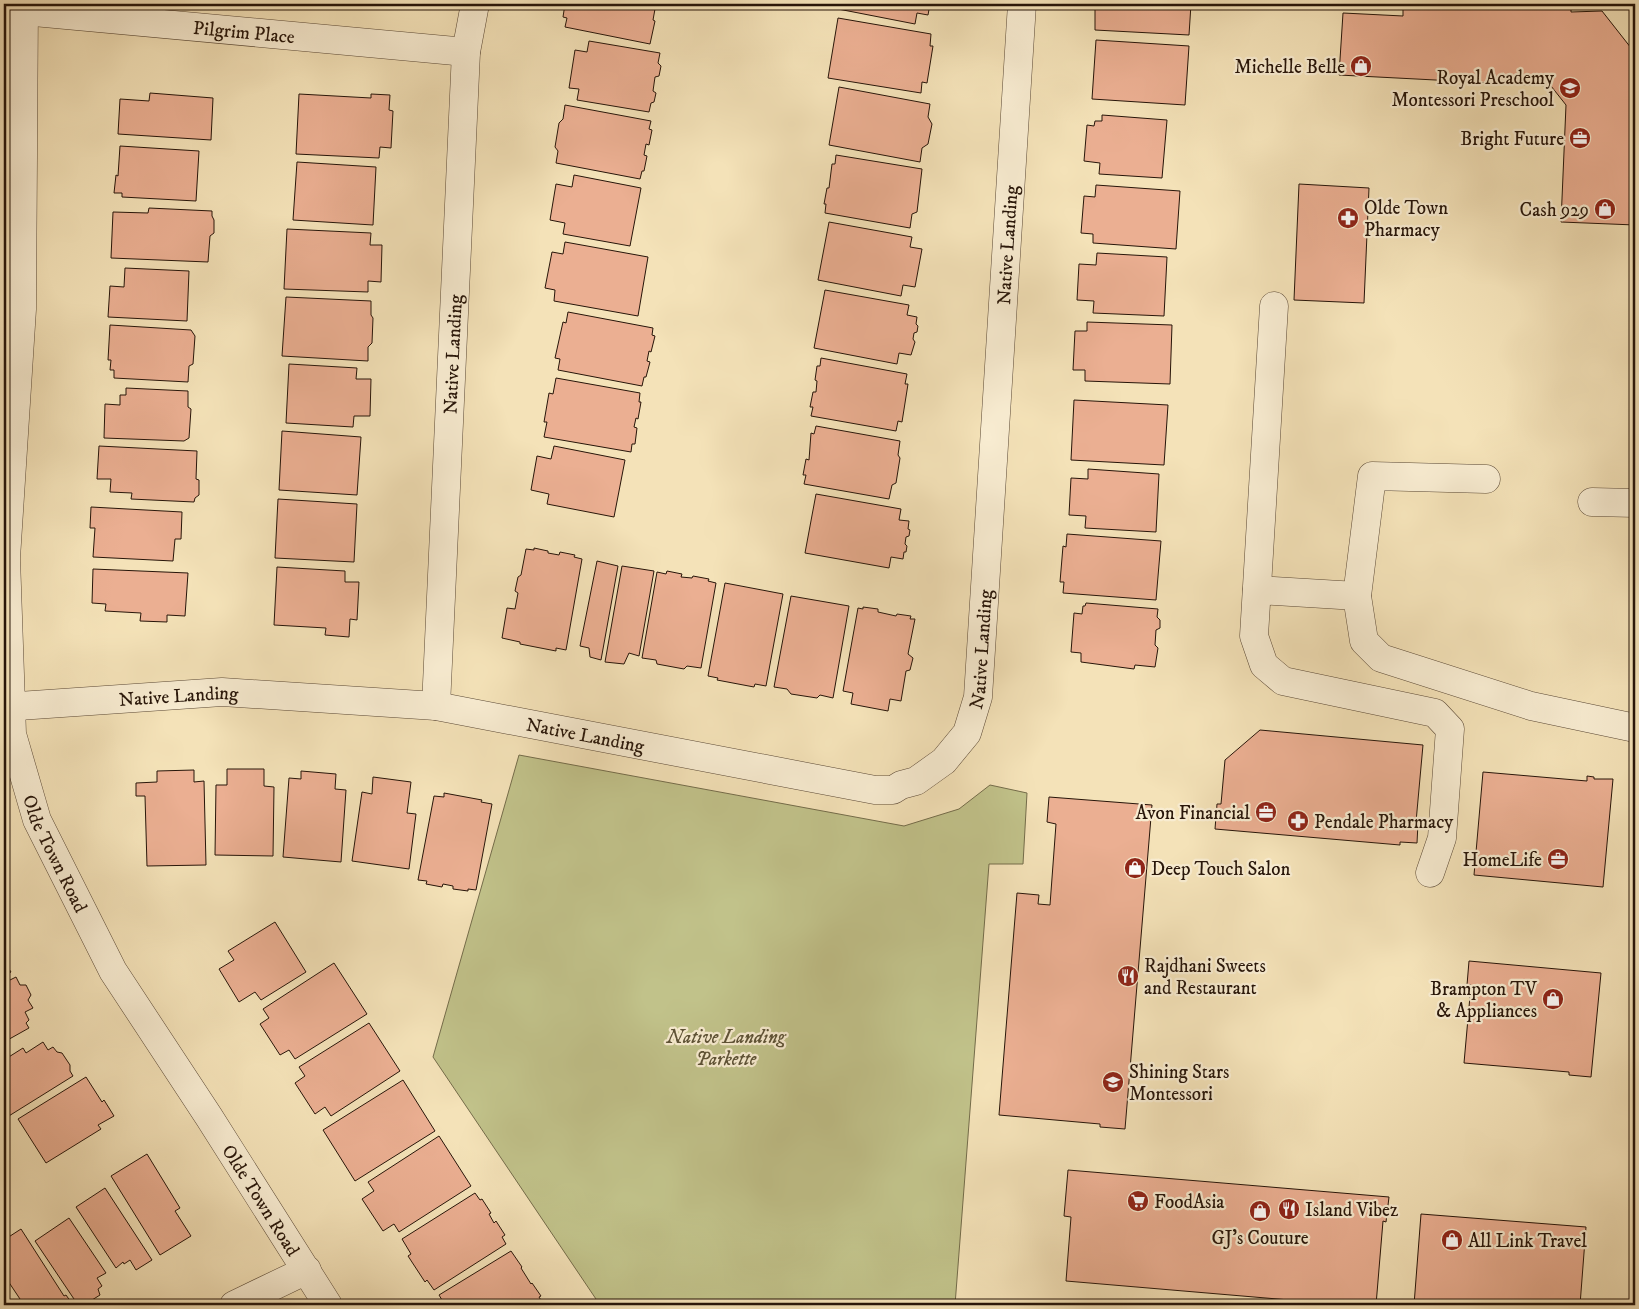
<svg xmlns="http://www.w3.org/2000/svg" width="1639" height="1309" viewBox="0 0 1639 1309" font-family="'IM FELL DW Pica',serif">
	<rect width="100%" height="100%" fill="#f4e2b8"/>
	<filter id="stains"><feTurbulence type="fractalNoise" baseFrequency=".004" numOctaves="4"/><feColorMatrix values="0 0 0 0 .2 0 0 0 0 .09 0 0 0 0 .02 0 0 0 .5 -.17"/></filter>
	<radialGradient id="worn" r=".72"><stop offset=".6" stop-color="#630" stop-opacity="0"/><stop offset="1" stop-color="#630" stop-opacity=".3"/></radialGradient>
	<polygon fill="#c1c28a" stroke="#746c4a" points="519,755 904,826 959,809 990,785 1027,793 1023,864 989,864 955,1305 600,1305 433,1057"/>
	<g fill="#ebaf92" stroke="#271509">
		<polygon points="565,4 659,4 658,9 655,9 653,20 655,21 650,44 565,27 567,18 563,17"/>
		<polygon points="834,4 930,4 928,15 917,13 915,24 833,8"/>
		<polygon points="1095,4 1191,4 1189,35 1095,30"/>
		<polygon points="1403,4 1571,4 1571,12 1602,11 1635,53 1635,225 1561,222 1566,105 1551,86 1339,75 1343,13 1403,16"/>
		<polygon points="838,18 931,34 930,46 933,46 927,83 922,82 921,93 828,78"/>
		<polygon points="1096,40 1189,46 1185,105 1092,99"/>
		<polygon points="589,41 660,53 658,63 661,66 659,76 655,77 653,91 656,93 654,102 651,103 649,112 577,100 579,89 569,88 575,50 587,52"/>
		<polygon points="839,87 930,104 928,117 932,124 928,144 922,148 920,162 829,145"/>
		<polygon points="150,93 213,98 211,140 118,134 120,99 149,101"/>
		<polygon points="299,94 371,98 371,94 390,95 389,110 393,111 391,148 380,147 379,158 296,154"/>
		<polygon points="565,105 651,121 649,129 652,130 649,145 646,144 644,155 647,156 644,171 642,171 640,179 556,163 558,151 555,147 559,123 563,119"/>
		<polygon points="1102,115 1167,120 1162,178 1099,174 1100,163 1084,161 1087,125 1094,126 1095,121 1102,121"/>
		<polygon points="120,146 199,151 196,201 122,197 122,193 114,193 116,175 118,176"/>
		<polygon points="836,155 922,169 917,212 912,214 910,228 825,213 826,204 824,204 827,188 829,188 832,164 835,164"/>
		<polygon points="297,162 376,167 373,225 293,220"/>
		<polygon points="574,175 641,188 630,246 563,234 565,223 550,220 556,184 572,187"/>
		<polygon points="1299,184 1369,188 1364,303 1294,300"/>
		<polygon points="1096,185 1180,191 1176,249 1093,243 1093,234 1081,233 1084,196 1095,197"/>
		<polygon points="149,208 212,211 212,216 214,220 214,233 210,236 208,262 111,258 113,212 148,213"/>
		<polygon points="829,222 912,237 910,247 922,249 915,287 903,285 901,296 818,280"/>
		<polygon points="287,229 371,233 370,245 382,245 381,282 368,281 368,292 284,289"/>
		<polygon points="565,242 648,257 638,316 554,301 555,290 545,288 552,252 563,254"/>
		<polygon points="1097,253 1167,257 1164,316 1093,313 1094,301 1077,300 1079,264 1096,265"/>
		<polygon points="125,268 189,271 187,321 108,317 110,286 124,287"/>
		<polygon points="825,290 909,305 907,315 917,317 916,324 918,326 917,332 914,333 913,339 915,342 911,355 899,353 897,364 814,348"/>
		<polygon points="286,297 371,301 371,315 373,318 372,343 368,347 368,361 282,356"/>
		<polygon points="568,312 653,328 652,335 655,336 651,352 649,351 647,361 650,362 646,377 644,377 642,386 558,370 560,359 555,358 563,322 566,323"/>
		<polygon points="1087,322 1172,325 1170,384 1085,381 1085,370 1073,370 1075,331 1087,331"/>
		<polygon points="110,325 191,330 195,336 193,364 189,366 188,382 114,378 114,370 110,370 111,360 108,360"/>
		<polygon points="821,358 907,374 905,384 908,384 902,422 898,421 896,431 811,416 813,407 810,407 813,392 816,392 817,381 815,380 817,366 820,366"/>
		<polygon points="289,364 357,368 356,379 371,379 370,416 354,416 353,427 286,423"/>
		<polygon points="556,378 640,393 639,402 641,402 638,419 636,418 634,427 637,428 635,444 632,444 631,452 544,437 547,422 544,422 549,393 553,394"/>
		<polygon points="126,388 188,391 188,407 191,409 189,438 184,441 104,438 105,404 120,405 120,395 126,395"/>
		<polygon points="1074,400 1168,405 1164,465 1071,460"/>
		<polygon points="816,426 900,441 898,455 900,458 896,483 892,485 889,499 804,484 806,475 803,475 806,459 809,460 811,433 814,434"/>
		<polygon points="282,431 361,437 357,495 279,490"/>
		<polygon points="99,446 197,451 196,479 199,480 199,495 195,498 194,502 131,499 132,493 110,492 111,479 97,479"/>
		<polygon points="554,446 625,460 614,517 547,504 549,494 531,490 537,456 551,459"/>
		<polygon points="1088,469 1159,474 1156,532 1085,528 1086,516 1069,515 1071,478 1088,479"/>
		<polygon points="816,494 901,509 899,520 909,521 908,529 910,530 909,536 906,537 905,544 907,546 906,552 904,552 903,559 891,557 889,568 805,553"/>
		<polygon points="278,499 357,504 354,562 275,558"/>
		<polygon points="91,507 182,512 181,539 175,539 173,561 93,557 95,528 90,528"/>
		<polygon points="1067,534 1161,541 1156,600 1063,593 1064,582 1060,582 1063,546 1066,547"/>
		<polygon points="534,548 548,551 548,553 559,555 560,552 575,555 574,557 582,559 566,650 556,648 556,651 520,644 520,642 502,638 507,608 515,609 518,593 515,591 518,577 521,575 526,549 534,550"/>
		<polygon points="597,561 618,566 601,660 590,657 589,648 580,646"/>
		<polygon points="622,566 654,571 639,656 629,653 624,664 605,662"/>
		<polygon points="277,567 345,571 345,582 359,582 357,620 350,619 349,637 325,635 326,628 274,625"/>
		<polygon points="93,569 188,573 185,616 167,615 167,622 140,621 141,613 105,611 106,604 92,603"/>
		<polygon points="667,571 682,574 681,577 692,578 693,576 709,579 708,581 716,583 701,668 687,666 684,669 657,664 656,660 642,658 657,572 666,574"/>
		<polygon points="725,583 783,594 766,686 755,684 754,687 717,680 718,678 708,676"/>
		<polygon points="791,596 849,606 833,698 820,695 817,698 791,694 787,689 774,687"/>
		<polygon points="1086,603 1158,609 1157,617 1160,620 1160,628 1156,630 1155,645 1158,648 1155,667 1135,665 1134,669 1081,662 1081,653 1071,652 1074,613 1082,614 1083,606 1085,606"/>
		<polygon points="863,607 878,609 878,612 896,616 897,614 911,616 910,619 915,619 908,654 913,658 910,670 906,671 901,701 890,699 888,711 851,704 853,693 843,691 858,608 863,609"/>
		<polygon points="1260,730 1423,745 1416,822 1418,823 1417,843 1400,842 1400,845 1215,829 1217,804 1221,804 1225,760"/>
		<polygon points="227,769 264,769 264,786 274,787 273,856 215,855 216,785 227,785"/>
		<polygon points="194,770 194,782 204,781 206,865 147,866 145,796 136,796 136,783 157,782 157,771"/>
		<polygon points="301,771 336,774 335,789 346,790 341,862 283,857 289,778 301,779"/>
		<polygon points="1483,772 1587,781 1587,776 1594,777 1594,779 1613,779 1603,887 1474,875"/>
		<polygon points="373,777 411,782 407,813 416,814 409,869 352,861 362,792 372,794"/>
		<polygon points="444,793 482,800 481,802 492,804 476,890 468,889 468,891 453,889 453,886 443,884 442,887 426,884 427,881 418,880 434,796 444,797"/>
		<polygon points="1049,797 1152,805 1125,1129 1100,1127 1100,1124 999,1115 1017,893 1039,895 1038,904 1050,905 1056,824 1047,822"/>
		<polygon points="275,922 306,972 261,1000 255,992 239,1002 219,969 234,960 228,951"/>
		<polygon points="4,954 9,965 7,966 11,972 4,976"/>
		<polygon points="1469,961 1601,973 1591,1077 1569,1075 1569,1072 1464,1063 1471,985 1467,985"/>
		<polygon points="334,963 367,1014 295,1059 289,1050 280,1055 260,1024 269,1018 263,1009"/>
		<polygon points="16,977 20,985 26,985 31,995 28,1000 33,1008 25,1012 29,1020 26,1023 29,1028 4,1042 4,983"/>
		<polygon points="369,1023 400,1071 331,1116 325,1107 315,1114 295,1083 305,1076 299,1067"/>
		<polygon points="43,1042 48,1050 53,1047 57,1052 62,1053 70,1065 70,1071 73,1076 4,1119 4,1060 23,1048 26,1053"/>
		<polygon points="86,1077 102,1102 104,1100 114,1116 98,1125 101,1129 46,1163 18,1119"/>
		<polygon points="403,1080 435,1131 355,1181 323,1130"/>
		<polygon points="439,1136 471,1186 399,1232 394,1224 383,1231 362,1199 374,1191 368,1182"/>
		<polygon points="147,1154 180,1208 175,1211 191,1236 160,1255 111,1176"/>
		<polygon points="1068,1170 1389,1197 1386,1222 1383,1221 1376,1305 1348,1305 1066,1281 1071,1217 1064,1216"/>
		<polygon points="105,1188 152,1260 136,1270 130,1260 124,1264 123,1262 116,1268 76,1207"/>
		<polygon points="475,1193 480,1200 482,1199 491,1213 489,1214 494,1223 496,1221 505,1235 502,1237 506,1244 434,1290 427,1280 425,1282 408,1256 411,1254 402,1239"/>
		<polygon points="1421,1214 1586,1227 1580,1305 1414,1305"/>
		<polygon points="69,1218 106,1273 97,1278 102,1286 98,1289 100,1295 84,1305 79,1300 76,1302 35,1241"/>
		<polygon points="21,1229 64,1296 66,1295 73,1305 24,1305 4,1275 4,1240"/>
		<polygon points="511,1251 522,1267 521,1268 531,1284 532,1283 541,1296 539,1297 542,1302 537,1305 445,1305 439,1295"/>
		<polygon points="4,1293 12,1305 4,1305"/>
	</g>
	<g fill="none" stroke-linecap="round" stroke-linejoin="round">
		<g stroke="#5a4835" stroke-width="29">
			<g id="minor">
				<path id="s1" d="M24,4l-2,305 -16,249 6,176 25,86 76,151 96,146 119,188"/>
				<path id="s2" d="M23,11l443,41"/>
				<polyline points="1274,306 1254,636 1264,665 1283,681 1435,713 1450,729 1442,838 1430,873"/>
				<polyline points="1486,479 1372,476 1357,596 1364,641 1381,658 1531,706 1635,728"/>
				<polyline points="1592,502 1635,503"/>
				<polyline points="1257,590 1357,596"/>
				<path id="s3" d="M436,706l30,-654 9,-48"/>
				<path id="s4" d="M4,707l218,-15 214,14 439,84h18l8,-5 15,-4 28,-20 23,-28 11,-36 44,-693"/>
				<polyline points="234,1305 307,1270"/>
			</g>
		</g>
		<use href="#minor" stroke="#f8ecd1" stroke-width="28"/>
	</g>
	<defs>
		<g id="shop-disc" transform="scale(1.125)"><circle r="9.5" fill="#8f2418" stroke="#f8ecd1"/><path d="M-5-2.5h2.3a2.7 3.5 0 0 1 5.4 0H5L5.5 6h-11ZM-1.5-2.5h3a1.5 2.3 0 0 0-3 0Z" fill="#fff"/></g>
		<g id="school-disc" transform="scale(1.125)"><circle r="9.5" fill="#8f2418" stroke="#f8ecd1"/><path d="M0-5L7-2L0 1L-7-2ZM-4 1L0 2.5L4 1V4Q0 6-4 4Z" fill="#fff"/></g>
		<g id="office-disc" transform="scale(1.125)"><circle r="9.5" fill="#8f2418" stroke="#f8ecd1"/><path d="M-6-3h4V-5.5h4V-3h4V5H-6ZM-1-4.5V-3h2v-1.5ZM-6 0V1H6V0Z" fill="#fff"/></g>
		<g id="pharmacy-disc" transform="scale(1.125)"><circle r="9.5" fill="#8f2418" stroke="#f8ecd1"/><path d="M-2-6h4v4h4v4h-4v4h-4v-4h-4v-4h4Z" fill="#fff"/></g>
		<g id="restaurant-disc" transform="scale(1.125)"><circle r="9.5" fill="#8f2418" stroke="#f8ecd1"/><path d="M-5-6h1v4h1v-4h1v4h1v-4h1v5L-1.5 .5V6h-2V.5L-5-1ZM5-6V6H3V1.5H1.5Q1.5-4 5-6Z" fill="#fff"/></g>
		<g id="supermarket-disc" transform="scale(1.125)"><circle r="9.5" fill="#8f2418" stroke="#f8ecd1"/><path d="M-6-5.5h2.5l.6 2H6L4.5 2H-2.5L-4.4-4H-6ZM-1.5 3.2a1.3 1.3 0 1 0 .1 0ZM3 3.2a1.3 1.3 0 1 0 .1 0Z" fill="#fff"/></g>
	</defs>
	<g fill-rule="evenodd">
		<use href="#shop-disc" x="1361" y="66"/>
		<use href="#school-disc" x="1570" y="88"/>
		<use href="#office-disc" x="1580" y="138"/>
		<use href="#shop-disc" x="1605" y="209"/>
		<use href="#pharmacy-disc" x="1348" y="218"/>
		<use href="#office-disc" x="1266" y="812"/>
		<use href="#pharmacy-disc" x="1298" y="821"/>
		<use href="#office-disc" x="1558" y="859"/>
		<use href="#shop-disc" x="1135" y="868"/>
		<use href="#restaurant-disc" x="1128" y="976"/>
		<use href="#shop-disc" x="1553" y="999"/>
		<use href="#school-disc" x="1113" y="1082"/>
		<use href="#supermarket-disc" x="1138" y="1201"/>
		<use href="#restaurant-disc" x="1289" y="1209"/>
		<use href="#shop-disc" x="1260" y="1211"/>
		<use href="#shop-disc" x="1452" y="1240"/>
	</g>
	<g text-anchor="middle" stroke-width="4.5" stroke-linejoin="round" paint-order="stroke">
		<g font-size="19" fill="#271509" stroke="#f8ecd1">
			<text dy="7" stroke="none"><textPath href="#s2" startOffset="222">Pilgrim Place</textPath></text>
			<text dy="7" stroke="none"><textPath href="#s4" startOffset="1484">Native Landing</textPath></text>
			<text dy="7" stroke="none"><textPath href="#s3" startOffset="352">Native Landing</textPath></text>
			<text dy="7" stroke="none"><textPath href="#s4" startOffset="1079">Native Landing</textPath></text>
			<text dy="7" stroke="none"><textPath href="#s4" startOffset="175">Native Landing</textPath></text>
			<text dy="7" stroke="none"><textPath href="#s4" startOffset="585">Native Landing</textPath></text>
			<text dy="7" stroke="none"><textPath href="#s1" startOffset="858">Olde Town Road</textPath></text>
			<text dy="7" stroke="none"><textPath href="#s1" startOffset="1262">Olde Town Road</textPath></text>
		</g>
		<g font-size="19" fill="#271509" stroke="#f8ecd1" text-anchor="start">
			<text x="1345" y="73" text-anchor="end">Michelle Belle</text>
			<text x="1554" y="84" text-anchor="end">Royal Academy<tspan x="1554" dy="22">Montessori Preschool</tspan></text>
			<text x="1564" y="145" text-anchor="end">Bright Future</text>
			<text x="1364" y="214">Olde Town<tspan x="1364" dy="22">Pharmacy</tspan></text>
			<text x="1589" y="216" text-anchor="end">Cash 929</text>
			<text x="1250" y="819" text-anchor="end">Avon Financial</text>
			<text x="1314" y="828">Pendale Pharmacy</text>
			<text x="1542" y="866" text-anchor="end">HomeLife</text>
			<text x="1151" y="875">Deep Touch Salon</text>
			<text x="1144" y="972">Rajdhani Sweets<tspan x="1144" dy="22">and Restaurant</tspan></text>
			<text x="1537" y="995" text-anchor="end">Brampton TV<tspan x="1537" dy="22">&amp; Appliances</tspan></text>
			<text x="1129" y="1078">Shining Stars<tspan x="1129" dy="22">Montessori</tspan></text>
			<text x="1154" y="1208">FoodAsia</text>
			<text x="1305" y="1216">Island Vibez</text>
			<text x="1260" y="1244" text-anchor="middle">GJ's Couture</text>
			<text x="1468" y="1247">All Link Travel</text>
		</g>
		<g font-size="19" font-style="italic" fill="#5d5236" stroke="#f8ecd1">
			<text x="726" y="1043">Native Landing<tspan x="726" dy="22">Parkette</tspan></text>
		</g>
	</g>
	<rect width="1639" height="1309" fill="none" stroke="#f4e2b8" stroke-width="20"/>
	<rect x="5" y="5" width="1629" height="1299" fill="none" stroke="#271509" stroke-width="2.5"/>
	<rect x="10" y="10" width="1619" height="1289" fill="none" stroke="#271509"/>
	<rect width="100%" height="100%" filter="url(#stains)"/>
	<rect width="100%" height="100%" fill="url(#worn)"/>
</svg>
